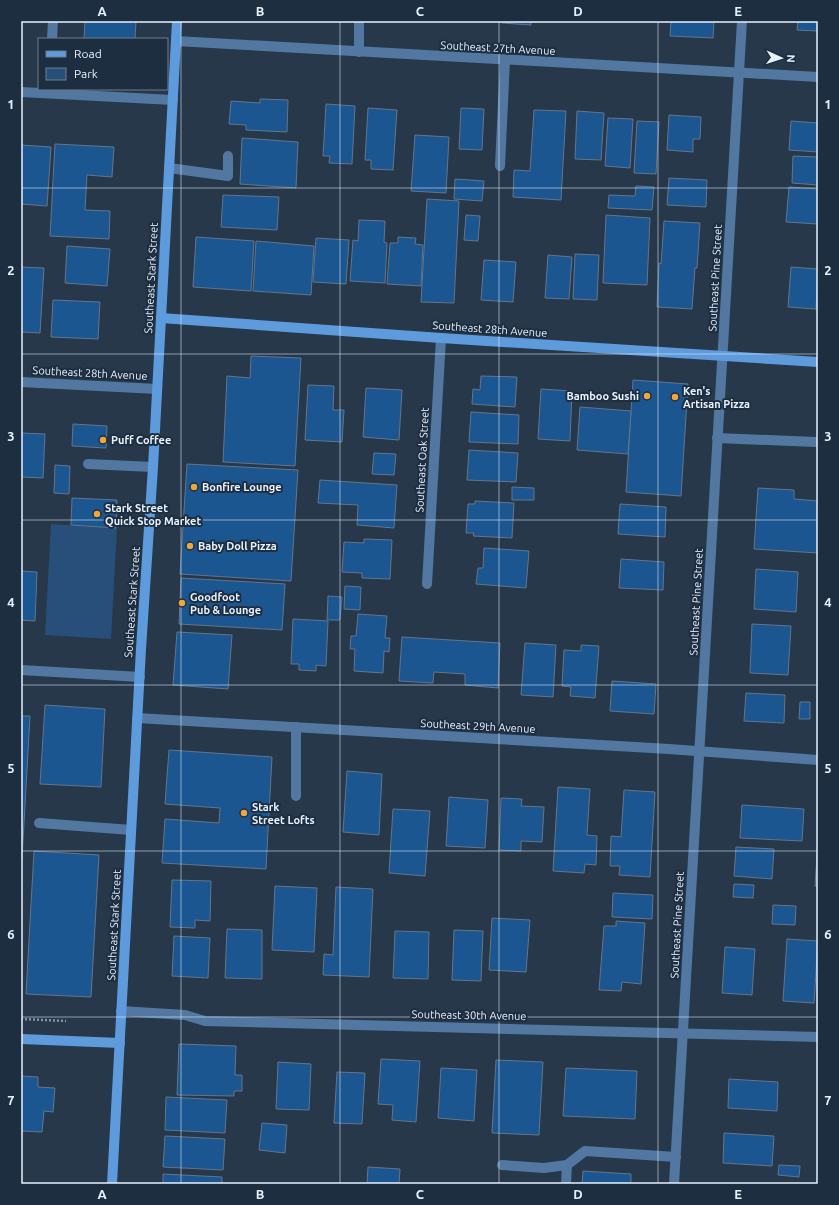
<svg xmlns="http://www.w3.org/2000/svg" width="839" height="1205" viewBox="0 0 839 1205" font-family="Ubuntu,sans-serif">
	<rect width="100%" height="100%" fill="#27384b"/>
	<polygon fill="#284f79" points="51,524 117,528 111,639 45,635"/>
	<g fill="#1c5690" stroke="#63758b">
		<polygon points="85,21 136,21 135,39 84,39"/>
		<polygon points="502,21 531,21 531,25 502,23"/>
		<polygon points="671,21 714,21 713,38 670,36"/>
		<polygon points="798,21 818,21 818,31 797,30"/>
		<polygon points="260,99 288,100 287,132 246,130 246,125 229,124 231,101 260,103"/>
		<polygon points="326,104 355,106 352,164 329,163 330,156 323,156"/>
		<polygon points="368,108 397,110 393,170 371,169 371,160 365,160"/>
		<polygon points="461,108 484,109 482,150 459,149"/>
		<polygon points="534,110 566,111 561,200 513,197 514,170 530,171"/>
		<polygon points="577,111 604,113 601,160 575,159"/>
		<polygon points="669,115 701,117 700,139 693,139 693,152 667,150"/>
		<polygon points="608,118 633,119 630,168 605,166"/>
		<polygon points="637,121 659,122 656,174 634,173"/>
		<polygon points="791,121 818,123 818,152 789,150"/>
		<polygon points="415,135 449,137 446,193 411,191"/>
		<polygon points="242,138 298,142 296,188 240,184"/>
		<polygon points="55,144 114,147 112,177 87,175 85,210 110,211 109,239 50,236"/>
		<polygon points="21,145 51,147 47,206 21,204"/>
		<polygon points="793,156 818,157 818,185 792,183"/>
		<polygon points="669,178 707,180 706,207 667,205"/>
		<polygon points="455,179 484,181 482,201 454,199"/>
		<polygon points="636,186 654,187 652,210 608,208 609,195 635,196"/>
		<polygon points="789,187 818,189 818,224 786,222"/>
		<polygon points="223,195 279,197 277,230 221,227"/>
		<polygon points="427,199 459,201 454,303 421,302"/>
		<polygon points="466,215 480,216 478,241 464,240"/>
		<polygon points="606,215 650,218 647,285 603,283"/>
		<polygon points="359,220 385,221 384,242 387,243 385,283 350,281 353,240 358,241"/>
		<polygon points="664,221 700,223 697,268 695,268 692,309 657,307 659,263 661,264"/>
		<polygon points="196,237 254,241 251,291 193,287"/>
		<polygon points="398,237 416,238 415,244 423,245 421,286 387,284 390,243 398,243"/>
		<polygon points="316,238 349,240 346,284 313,282"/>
		<polygon points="256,241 314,246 311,295 253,291"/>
		<polygon points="67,246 110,249 107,286 65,283"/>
		<polygon points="575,254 599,255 597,300 573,299"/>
		<polygon points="548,255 572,257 569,299 545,298"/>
		<polygon points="484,260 516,262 513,302 481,300"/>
		<polygon points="21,267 44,268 40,333 21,332"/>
		<polygon points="791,267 818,269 816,309 788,307"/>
		<polygon points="53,300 100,302 98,339 51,337"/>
		<polygon points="251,356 301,358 295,466 223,462 227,376 250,378"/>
		<polygon points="481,376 517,377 515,407 472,404 473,389 480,390"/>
		<polygon points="633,380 688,384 681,496 626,492"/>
		<polygon points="308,385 334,386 333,410 344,410 342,442 305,440"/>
		<polygon points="366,388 402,390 399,440 363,437"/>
		<polygon points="541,389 572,391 570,441 538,439"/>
		<polygon points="580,407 631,411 628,454 577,450"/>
		<polygon points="471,412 519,415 518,444 469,442"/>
		<polygon points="73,424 107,426 106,448 72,446"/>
		<polygon points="21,433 45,434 43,478 21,477"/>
		<polygon points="469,450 518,453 516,482 467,480"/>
		<polygon points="374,453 396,454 394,475 372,474"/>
		<polygon points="187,464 298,470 291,581 180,574"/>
		<polygon points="55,465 70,466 69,494 54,493"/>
		<polygon points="320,480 397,485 394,528 357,525 358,505 318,503"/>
		<polygon points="512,487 534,488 534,500 512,500"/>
		<polygon points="758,488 794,490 794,499 818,501 818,553 754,549"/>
		<polygon points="72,498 117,500 116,528 71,525"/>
		<polygon points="475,501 514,503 512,538 473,536 474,533 466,533 468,504 475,504"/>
		<polygon points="620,504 666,507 665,537 618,534"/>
		<polygon points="364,539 392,540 390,579 362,578 362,573 342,572 344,542 364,543"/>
		<polygon points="484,548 529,551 526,588 476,584 478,568 483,568"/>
		<polygon points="621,559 664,562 663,590 619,588"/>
		<polygon points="756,569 798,572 796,612 754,609"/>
		<polygon points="21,571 37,572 35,621 21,620"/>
		<polygon points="181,578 285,584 282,630 179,624"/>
		<polygon points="345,586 361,587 360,610 344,609"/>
		<polygon points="328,596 342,597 340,620 327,620"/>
		<polygon points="358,614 387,616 385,638 390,638 389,652 384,651 383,673 354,671 355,649 350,649 351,636 356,636"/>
		<polygon points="293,619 328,621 326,666 316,665 316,671 299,670 299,664 291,664"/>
		<polygon points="752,624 791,626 788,675 750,673"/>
		<polygon points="177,632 232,635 228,689 173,685"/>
		<polygon points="402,637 500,643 498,688 465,685 465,674 434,672 433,683 399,681"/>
		<polygon points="525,643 556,645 553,697 521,695"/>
		<polygon points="581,645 599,646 595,698 570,696 571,687 562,686 564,650 581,651"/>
		<polygon points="612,681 656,684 654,714 610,711"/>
		<polygon points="746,693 785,695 784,723 744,721"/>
		<polygon points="800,702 810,702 810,719 799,719"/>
		<polygon points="45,705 105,709 101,787 40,784"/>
		<polygon points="21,716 30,716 22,859 21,859"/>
		<polygon points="169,750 272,757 266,869 162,863 165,819 219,823 220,808 165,804"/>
		<polygon points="347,771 382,774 379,835 343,832"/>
		<polygon points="558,787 590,789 587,835 597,836 596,865 585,864 584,873 553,871"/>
		<polygon points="624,790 655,792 650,877 619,875 620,866 610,866 611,836 621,837"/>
		<polygon points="449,797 488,800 485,848 446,846"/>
		<polygon points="501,798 522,799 521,806 544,807 542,842 521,841 521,851 499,850"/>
		<polygon points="742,805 804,809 802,841 740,838"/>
		<polygon points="393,809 430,811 425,876 389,873"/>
		<polygon points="818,840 818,886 815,886"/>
		<polygon points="736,847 774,849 772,879 734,876"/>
		<polygon points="34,851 99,855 91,997 26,994"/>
		<polygon points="172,880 211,881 210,921 195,920 195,928 170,927"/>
		<polygon points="734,884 754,885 753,898 733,897"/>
		<polygon points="275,886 317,888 314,952 272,950"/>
		<polygon points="336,887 373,889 369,977 323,975 324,954 333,955"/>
		<polygon points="613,893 653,895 652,919 612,917"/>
		<polygon points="773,905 796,906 795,925 772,924"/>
		<polygon points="492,918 530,920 526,972 489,970"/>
		<polygon points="616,921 645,923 641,984 622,982 621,991 599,990 604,926 616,926"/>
		<polygon points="227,929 262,930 262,979 225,978"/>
		<polygon points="454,930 483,931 481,981 452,980"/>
		<polygon points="395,931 429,932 428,979 393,978"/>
		<polygon points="174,936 210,938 208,978 172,976"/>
		<polygon points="787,939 818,941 814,1003 783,1001"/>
		<polygon points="725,947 755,949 752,995 722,993"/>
		<polygon points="179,1044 236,1046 235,1075 242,1075 242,1091 234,1091 234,1096 177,1095"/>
		<polygon points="381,1059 420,1061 416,1122 392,1120 393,1105 378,1104"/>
		<polygon points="496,1060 543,1062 539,1135 492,1133"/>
		<polygon points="278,1062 311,1064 309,1110 276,1109"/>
		<polygon points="441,1068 477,1070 474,1121 438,1118"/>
		<polygon points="566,1068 637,1071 635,1119 563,1116"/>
		<polygon points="337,1072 365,1073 362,1124 334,1123"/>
		<polygon points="21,1076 38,1077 38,1087 55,1088 53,1112 44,1111 42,1132 21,1131"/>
		<polygon points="729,1079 778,1082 777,1111 728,1108"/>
		<polygon points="166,1097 227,1100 225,1133 165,1130"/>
		<polygon points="262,1123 287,1125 285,1153 259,1150"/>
		<polygon points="724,1133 774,1136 772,1166 723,1163"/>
		<polygon points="165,1136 225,1139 223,1170 163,1167"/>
		<polygon points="779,1165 800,1166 799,1177 778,1175"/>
		<polygon points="368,1167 400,1169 399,1184 367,1184"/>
		<polygon points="583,1171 631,1174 631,1184 582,1184"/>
		<polygon points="163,1174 222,1177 222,1184 163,1184"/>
	</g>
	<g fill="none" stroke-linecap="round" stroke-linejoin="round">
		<polyline stroke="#8895a5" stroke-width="2.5" stroke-dasharray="2 2" stroke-linecap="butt" points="21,1019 66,1021"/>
		<g stroke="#5278a1" stroke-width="10">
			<polyline points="359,21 359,52"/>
			<polyline points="52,39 53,21"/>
			<polyline points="500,166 505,60"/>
			<polyline points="169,168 228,176 228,156"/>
			<polyline points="717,438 816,442"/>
			<polyline points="88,464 153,467"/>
			<polyline points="296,796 296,727"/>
			<polyline points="39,823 131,830"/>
			<polyline points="502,1165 544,1168 567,1165 585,1151 676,1157"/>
			<polyline points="566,1184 567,1165"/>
		</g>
		<g stroke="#5278a1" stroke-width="10">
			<polyline points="176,41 818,77"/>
			<polyline points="21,92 173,100"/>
			<polyline points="21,382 157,389"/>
			<polyline points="427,584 441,338"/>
			<polyline points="21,670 140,677"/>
			<polyline points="137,718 669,749 818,760"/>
			<polyline points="121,1011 185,1015 205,1021 818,1037"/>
			<polyline points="674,1184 742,21"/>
		</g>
		<g stroke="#5e9bdd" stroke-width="10">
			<polyline points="161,318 441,338 818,362"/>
			<polyline points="21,1039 120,1043"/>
			<polyline points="112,1184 141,649 153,467 177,21"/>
		</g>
	</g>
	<path fill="none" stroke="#e7f1fe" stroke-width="1" stroke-opacity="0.55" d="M181,21v1163M340,21v1163M499,21v1163M658,21v1163M21,188h797M21,354h797M21,520h797M21,685h797M21,851h797M21,1017h797"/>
	<g fill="#f0a63e" stroke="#1d2e40" stroke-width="1.5">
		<circle cx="647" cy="396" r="4"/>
		<circle cx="675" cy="397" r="4"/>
		<circle cx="103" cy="440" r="4"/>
		<circle cx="194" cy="487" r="4"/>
		<circle cx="97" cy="514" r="4"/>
		<circle cx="190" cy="546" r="4"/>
		<circle cx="182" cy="603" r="4"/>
		<circle cx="244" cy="813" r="4"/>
	</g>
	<g text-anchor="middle" stroke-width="4" stroke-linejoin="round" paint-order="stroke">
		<g font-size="11" fill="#e7f1fe" stroke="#1d2e40">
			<text transform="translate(498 48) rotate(3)" y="4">Southeast 27th Avenue</text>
			<text transform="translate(151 278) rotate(-87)" y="4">Southeast Stark Street</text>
			<text transform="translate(715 278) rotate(-87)" y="4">Southeast Pine Street</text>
			<text transform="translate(490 329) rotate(4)" y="4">Southeast 28th Avenue</text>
			<text transform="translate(90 373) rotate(3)" y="4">Southeast 28th Avenue</text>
			<text transform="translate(422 460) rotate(-87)" y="4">Southeast Oak Street</text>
			<text transform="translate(132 602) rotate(-86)" y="4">Southeast Stark Street</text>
			<text transform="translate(696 602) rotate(-87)" y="4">Southeast Pine Street</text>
			<text transform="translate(478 726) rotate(3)" y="4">Southeast 29th Avenue</text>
			<text transform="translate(114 925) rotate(-87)" y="4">Southeast Stark Street</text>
			<text transform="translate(677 925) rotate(-87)" y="4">Southeast Pine Street</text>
			<text transform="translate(469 1015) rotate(1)" y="4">Southeast 30th Avenue</text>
		</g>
		<g font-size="11" font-weight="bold" fill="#e7f1fe" stroke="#1d2e40" text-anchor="start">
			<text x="683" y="395">Ken's<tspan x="683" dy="13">Artisan Pizza</tspan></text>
			<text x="639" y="400" text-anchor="end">Bamboo Sushi</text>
			<text x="111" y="444">Puff Coffee</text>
			<text x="202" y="491">Bonfire Lounge</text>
			<text x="105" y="512">Stark Street<tspan x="105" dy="13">Quick Stop Market</tspan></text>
			<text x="198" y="550">Baby Doll Pizza</text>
			<text x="190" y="601">Goodfoot<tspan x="190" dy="13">Pub &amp; Lounge</tspan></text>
			<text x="252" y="811">Stark<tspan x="252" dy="13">Street Lofts</tspan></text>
		</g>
	</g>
	<rect width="839" height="1205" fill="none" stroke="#1d2e40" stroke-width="44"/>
	<rect x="38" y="38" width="130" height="52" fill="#1d2e40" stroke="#6e7c8c"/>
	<rect x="46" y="51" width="20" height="6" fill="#5e9bdd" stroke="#6e7c8c"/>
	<text x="74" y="58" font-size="12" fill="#e7f1fe">Road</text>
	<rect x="46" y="68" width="20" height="12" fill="#284f79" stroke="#6e7c8c"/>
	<text x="74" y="78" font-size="12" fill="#e7f1fe">Park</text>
	<g transform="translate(781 58) rotate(93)" stroke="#1d2e40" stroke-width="3" paint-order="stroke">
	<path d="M0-3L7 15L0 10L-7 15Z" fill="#e7f1fe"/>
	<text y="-6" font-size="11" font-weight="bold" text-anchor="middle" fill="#e7f1fe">N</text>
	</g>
	<rect x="22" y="22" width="795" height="1161" fill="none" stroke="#e7f1fe" stroke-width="1.5"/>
	<g font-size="13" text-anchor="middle" font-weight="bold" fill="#e7f1fe">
		<text x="102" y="16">A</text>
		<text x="260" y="16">B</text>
		<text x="420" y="16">C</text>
		<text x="578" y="16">D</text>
		<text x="738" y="16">E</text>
		<text x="11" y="109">1</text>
		<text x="828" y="109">1</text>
		<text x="11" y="275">2</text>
		<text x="828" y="275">2</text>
		<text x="11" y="441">3</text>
		<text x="828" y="441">3</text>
		<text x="11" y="607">4</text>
		<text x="828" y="607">4</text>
		<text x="11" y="773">5</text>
		<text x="828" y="773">5</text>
		<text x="11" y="939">6</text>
		<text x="828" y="939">6</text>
		<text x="11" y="1105">7</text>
		<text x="828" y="1105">7</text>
		<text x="102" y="1199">A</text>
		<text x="260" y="1199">B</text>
		<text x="420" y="1199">C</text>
		<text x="578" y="1199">D</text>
		<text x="738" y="1199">E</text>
	</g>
</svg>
